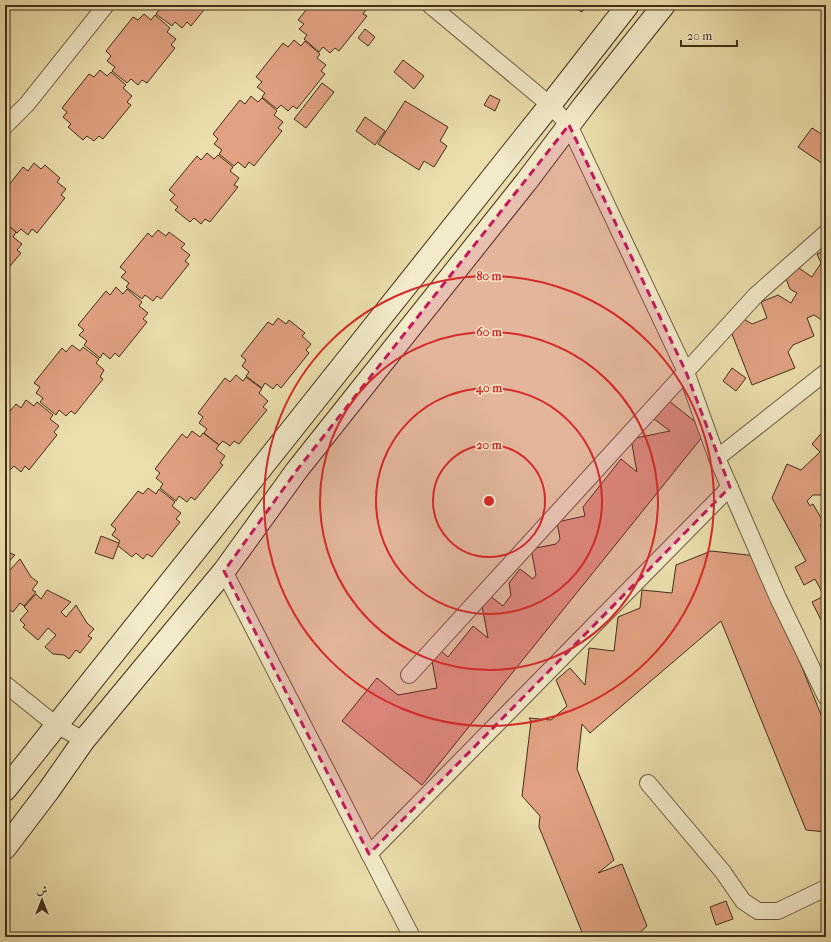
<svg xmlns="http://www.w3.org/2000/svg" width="831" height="942" viewBox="0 0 831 942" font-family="'IM FELL French Canon',Amiri,serif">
	<rect width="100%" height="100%" fill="#ebdeac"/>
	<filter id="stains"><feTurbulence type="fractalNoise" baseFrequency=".005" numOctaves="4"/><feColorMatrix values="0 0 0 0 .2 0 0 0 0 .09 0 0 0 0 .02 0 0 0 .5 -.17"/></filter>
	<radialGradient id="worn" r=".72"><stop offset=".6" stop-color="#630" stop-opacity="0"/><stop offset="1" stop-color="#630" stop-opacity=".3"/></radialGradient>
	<g fill="#e1a182" stroke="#402e19">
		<polygon points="153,5 208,5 191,26 187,22 182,28 175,22 172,26 156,14 159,10"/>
		<polygon points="310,5 365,5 368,7 363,14 367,16 339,51 335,48 330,53 323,47 319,52 304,39 307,35 299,29 304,24 298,20"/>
		<polygon points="570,5 587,5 582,12"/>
		<polygon points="144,14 151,20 155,15 170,28 167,32 176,39 171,45 175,48 147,83 142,80 138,85 131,79 127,83 112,71 115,67 107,61 111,56 106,51 133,17 138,20"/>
		<polygon points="365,29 375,37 368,46 358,38"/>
		<polygon points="294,40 301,46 305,41 320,54 317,58 326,65 321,71 325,74 297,109 293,106 288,111 281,105 277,109 262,97 265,93 257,87 262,82 256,77 283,43 288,47"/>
		<polygon points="403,60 424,76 414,89 394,72"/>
		<polygon points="100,70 107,76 111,72 126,85 123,88 132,96 127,102 131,105 103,139 99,136 94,141 87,136 83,140 68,127 71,124 63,117 67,112 62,108 89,74 94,77"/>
		<polygon points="322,83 334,92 306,128 294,119"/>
		<polygon points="490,95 500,100 495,111 484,105"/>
		<polygon points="251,96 258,102 262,98 277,111 274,115 283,122 278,128 282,131 254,166 249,162 245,168 238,162 234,166 219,154 222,150 214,144 218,139 213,134 240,100 245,104"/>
		<polygon points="405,101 448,127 440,141 447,146 434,167 424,161 419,170 378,144"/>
		<polygon points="365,117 385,131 375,145 356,131"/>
		<polygon points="812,128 826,137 826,166 798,147"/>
		<polygon points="207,153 214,159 218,155 233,167 230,171 239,178 234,185 238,187 210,222 205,219 201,224 194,218 190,222 175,210 178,207 170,200 175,195 169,190 197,156 201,160"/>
		<polygon points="34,163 41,169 45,165 60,178 57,182 66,189 61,195 65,198 37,233 32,229 28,235 21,229 17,233 5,223 5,190 23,167 28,171"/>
		<polygon points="5,223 16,232 13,237 22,244 17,250 21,253 5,272"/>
		<polygon points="158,230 166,236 169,232 185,244 181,248 190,255 185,261 189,264 161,299 157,296 153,301 145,295 142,299 126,287 129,283 121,277 126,272 120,267 148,233 152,237"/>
		<polygon points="826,250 826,323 814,315 807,318 814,336 793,345 788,352 795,368 752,385 732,334 742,318 752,324 767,318 761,302 778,295 791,303 797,293 790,289 783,271 796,266 812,277 821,263 817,254"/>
		<polygon points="116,287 123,294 127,289 142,302 139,306 148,313 143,319 147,322 119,357 115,353 110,359 103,353 100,358 84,345 87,341 79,335 84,330 78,325 106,291 110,295"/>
		<polygon points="278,318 286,324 289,320 305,333 302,336 311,344 306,350 309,353 281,388 277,384 273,389 265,383 262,388 246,376 249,372 242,366 246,360 241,356 268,322 273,325"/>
		<polygon points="72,345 80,351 83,347 99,359 96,363 104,370 100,377 103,379 75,414 71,411 66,416 59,410 56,415 40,402 43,398 36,393 40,387 34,383 62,348 66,352"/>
		<polygon points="732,368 746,378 736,391 723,381"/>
		<polygon points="236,375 243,381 246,377 262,389 259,393 268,401 263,407 267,410 239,444 234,441 230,446 223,441 219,445 204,433 207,429 199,423 203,417 198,413 225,378 230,382"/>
		<polygon points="26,400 34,406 37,402 53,415 50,419 59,426 54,432 57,435 29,470 25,466 21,472 14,466 10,470 5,466 5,417 16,404 21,408"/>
		<polygon points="669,401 707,431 422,785 342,721 377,678 398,695 437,688 432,661 440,650 448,657 473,626 488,638 482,606 490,596 503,606 511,595 509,583 520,569 533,579 536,575 531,549 556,544 560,539 557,522 585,516 583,507 621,459 637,472 631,439 670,431 654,419"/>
		<polygon points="826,428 826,495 813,495 807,501 810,506 813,504 824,523 820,525 826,537 826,618 821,620 812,602 824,596 815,579 804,585 795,567 806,561 772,498 787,464 801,470 820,452 812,444"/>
		<polygon points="192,431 200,437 203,433 219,445 216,449 225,456 220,463 223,465 195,500 191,497 187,502 179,496 176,501 160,488 163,484 156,478 160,473 155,469 182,434 187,438"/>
		<polygon points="148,488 156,494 159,489 175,502 172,506 181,513 176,519 180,522 152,557 147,554 143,559 136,553 132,557 117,545 120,541 112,535 116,529 111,525 138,491 143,494"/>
		<polygon points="101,536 119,543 113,559 95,553"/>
		<polygon points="5,551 15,555 5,566 10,570 20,559 31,577 38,582 32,590 36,592 24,606 20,603 13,612 8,609 5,608"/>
		<polygon points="711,551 757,556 826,727 826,832 806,830 721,621 590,733 582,724 577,769 614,860 598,873 622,864 647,926 635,937 584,937 539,827 540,816 522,796 531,721 529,718 551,720 567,706 556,680 570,668 585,685 589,648 614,651 618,617 640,608 642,590 672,593 676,565"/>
		<polygon points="47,590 71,602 61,612 66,617 76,605 87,623 94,629 88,636 92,638 80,653 76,650 69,659 64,655 53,654 45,647 56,635 48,628 38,640 23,627 25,625 20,620 28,611 24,607 36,594 41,599"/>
		<polygon points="726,901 733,919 716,925 710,907"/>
	</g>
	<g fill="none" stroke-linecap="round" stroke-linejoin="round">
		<g stroke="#6b5a3e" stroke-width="18">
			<g id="street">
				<polyline points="430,5 550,105 569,125 686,372 717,458 778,598 826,697"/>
				<polyline points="5,126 27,104 106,5"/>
				<polyline points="717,458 826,372"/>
				<polyline points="224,571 412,937"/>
				<polyline points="409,675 756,295 826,233"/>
				<polyline points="5,684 56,725 84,740"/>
				<polyline points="648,783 723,872 743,901 758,911 778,911 826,888"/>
				<polyline points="369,854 730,487"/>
			</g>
		</g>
		<g stroke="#402e19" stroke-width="24">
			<g id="secondary">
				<polyline points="5,790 550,105 628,5"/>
				<polyline points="5,848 49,790 84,740 224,571 297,470 526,182 585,104 664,5"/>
			</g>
		</g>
		<use href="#street" stroke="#f2eac9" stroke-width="16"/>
		<use href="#secondary" stroke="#f2eac9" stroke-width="22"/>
	</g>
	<path fill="#c2185b" fill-opacity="0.2" stroke="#c2185b" stroke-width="3" stroke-dasharray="8 5" stroke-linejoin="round" d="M569,125l117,247 44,115 -361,367 -145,-283 73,-101z"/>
	<g fill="none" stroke="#d62828" stroke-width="2">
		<circle cx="489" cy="501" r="56"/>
		<circle cx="489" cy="501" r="113"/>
		<circle cx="489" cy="501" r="169"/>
		<circle cx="489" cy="501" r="225"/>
	</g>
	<circle cx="489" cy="501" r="6" fill="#d62828" stroke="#f2eac9" stroke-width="2"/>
	<g font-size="12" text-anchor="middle" font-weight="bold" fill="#d62828" stroke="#f2eac9" stroke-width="3" stroke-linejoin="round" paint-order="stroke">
		<text x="489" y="280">80 m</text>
		<text x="489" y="336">60 m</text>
		<text x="489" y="392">40 m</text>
		<text x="489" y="449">20 m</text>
	</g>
	<rect width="831" height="942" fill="none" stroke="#ebdeac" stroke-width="20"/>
	<rect x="6" y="6" width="819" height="930" fill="none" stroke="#402e19" stroke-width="2"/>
	<rect x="10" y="10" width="811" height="922" fill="none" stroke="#402e19"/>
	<g transform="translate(42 900)" stroke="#f2eac9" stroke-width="3" paint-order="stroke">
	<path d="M0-3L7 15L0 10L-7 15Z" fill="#402e19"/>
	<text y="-6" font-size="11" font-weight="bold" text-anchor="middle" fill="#402e19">ش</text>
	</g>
	<path d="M681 40v6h56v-6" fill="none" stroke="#402e19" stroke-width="2"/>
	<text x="687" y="40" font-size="12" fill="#402e19" stroke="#f2eac9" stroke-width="3" paint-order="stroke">20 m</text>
	<rect width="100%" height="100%" filter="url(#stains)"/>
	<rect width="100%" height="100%" fill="url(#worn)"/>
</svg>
